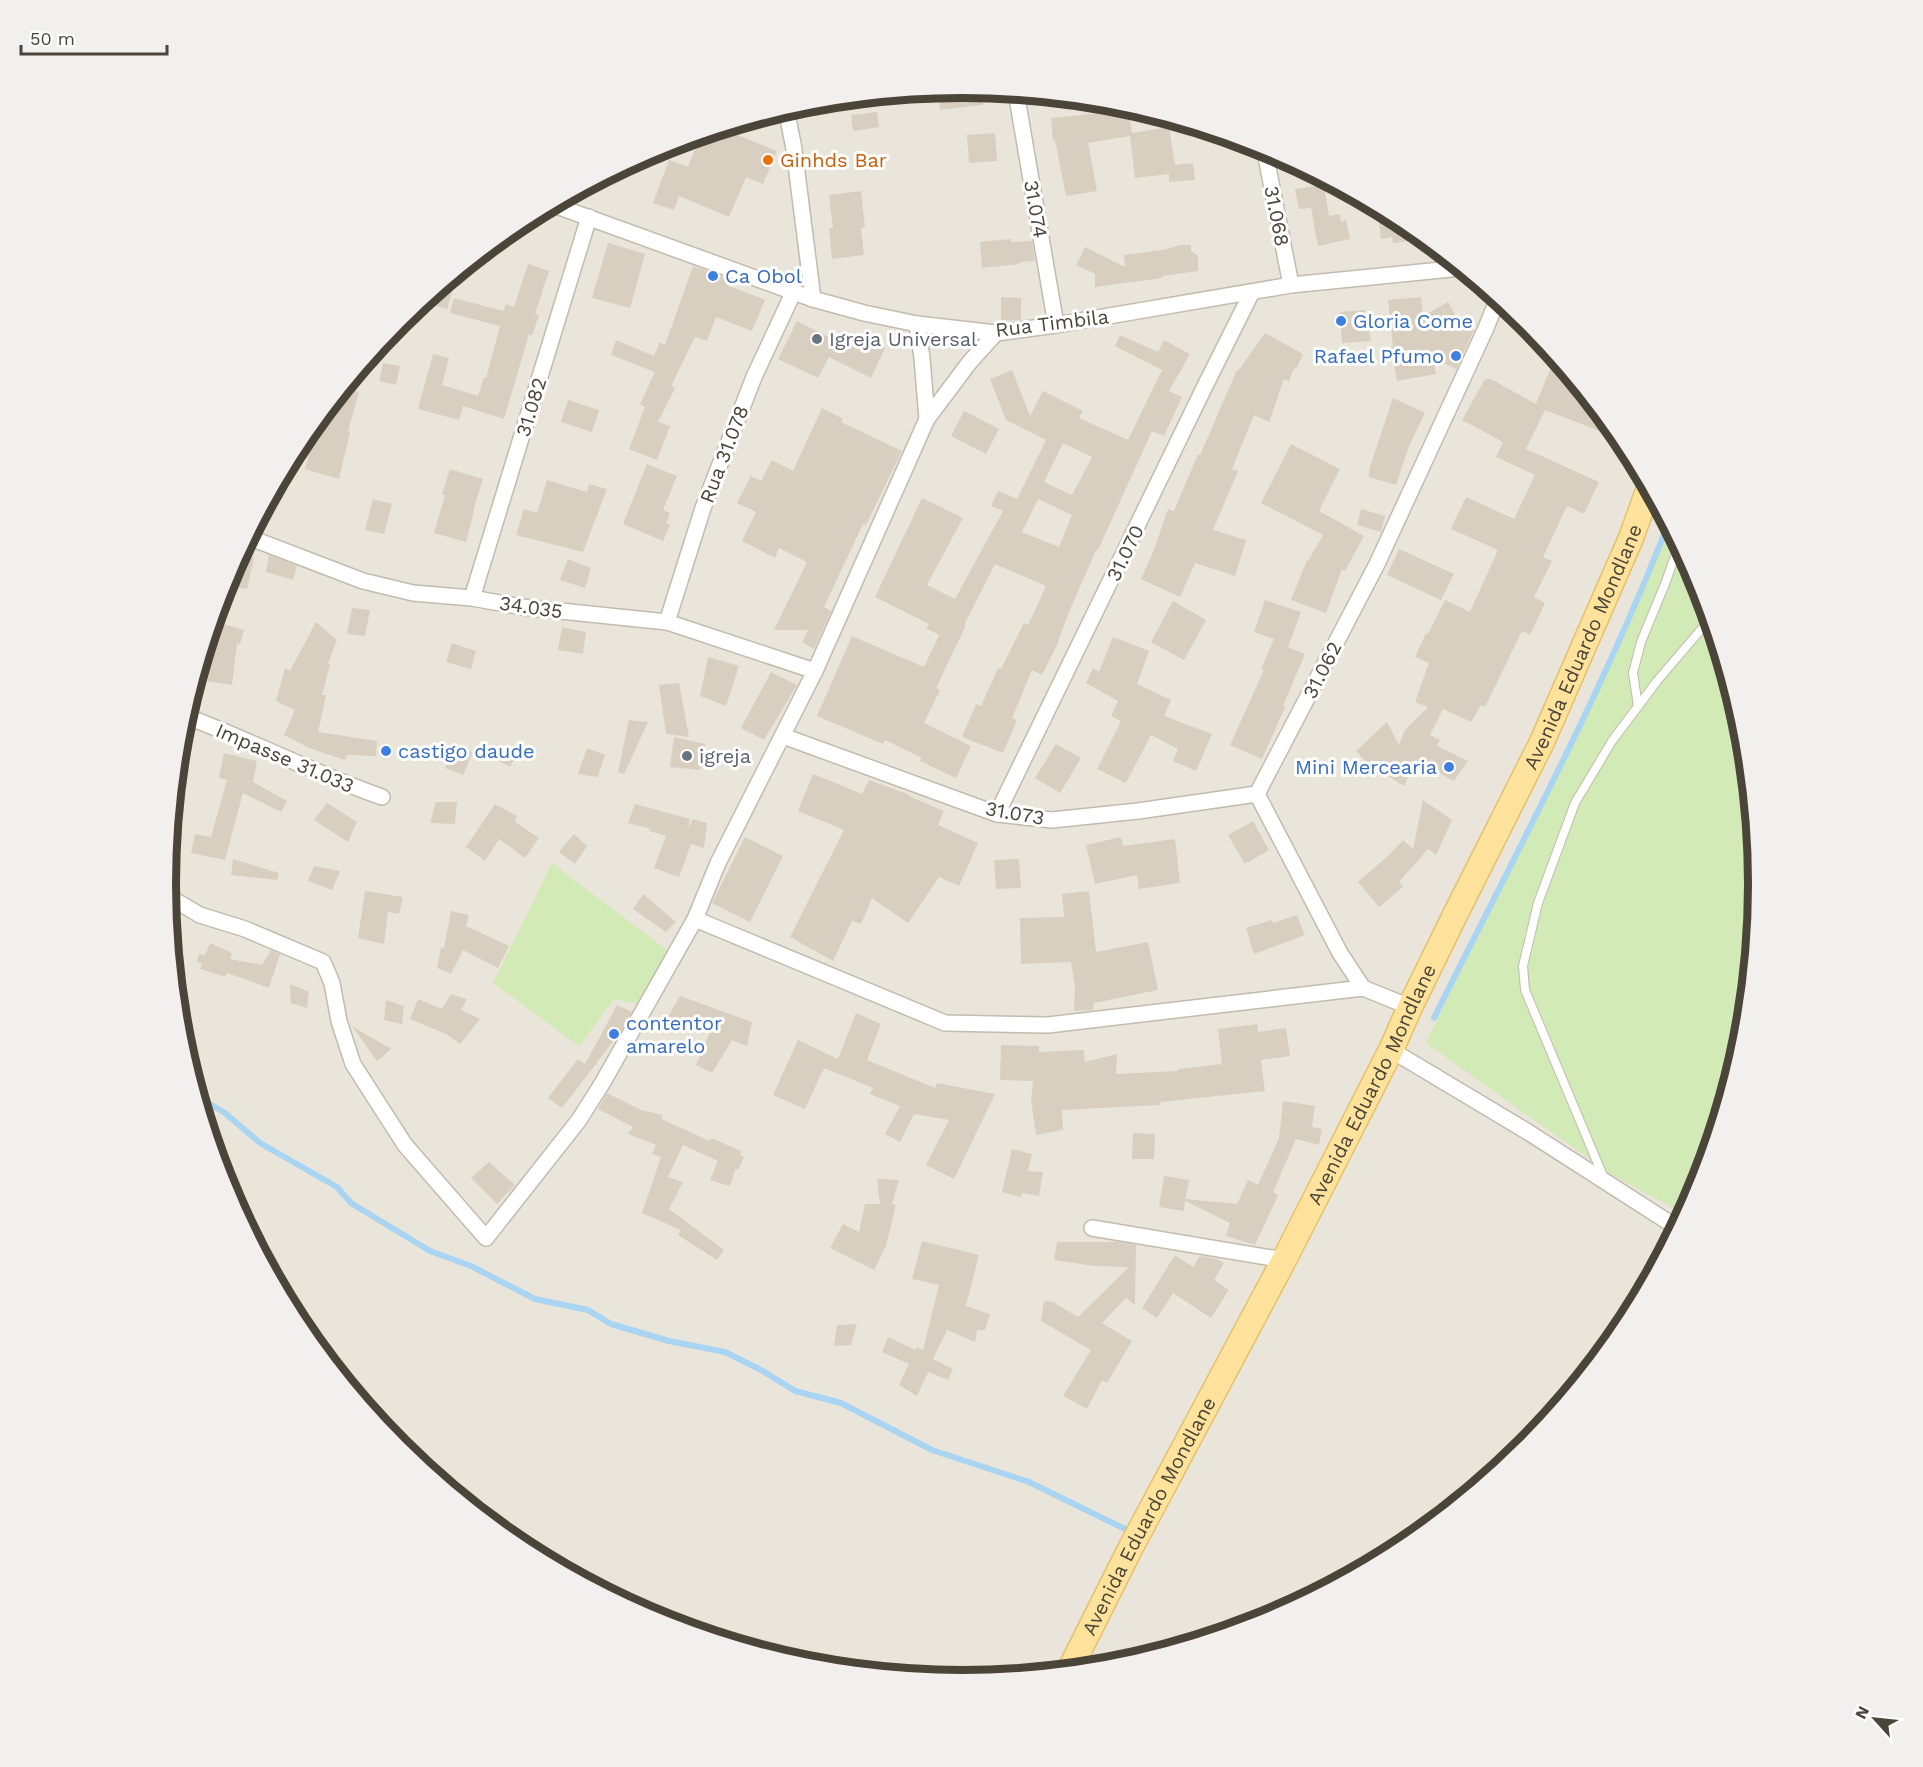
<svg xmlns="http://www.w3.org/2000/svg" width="1923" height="1767" viewBox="0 0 1923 1767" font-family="'Work Sans',sans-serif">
	<rect width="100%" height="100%" fill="#f6f3ec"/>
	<circle fill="#eae5da" cx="961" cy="884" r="794"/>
	<g fill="#d2eab5">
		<polygon points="1668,523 1697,579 1743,728 1758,884 1743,1039 1697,1189 1684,1214 1609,1173 1426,1043 1641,593"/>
		<polygon points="552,863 668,951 638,1004 614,999 579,1046 493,983"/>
	</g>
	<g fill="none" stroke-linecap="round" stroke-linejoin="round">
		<g stroke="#a9d4f2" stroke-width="6">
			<path d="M1434,1018c81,-163 168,-324 234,-494"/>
			<polyline points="198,1097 225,1113 260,1143 337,1187 351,1203 430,1251 471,1266 535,1299 588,1310 611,1324 669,1341 725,1352 763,1371 795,1391 841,1403 932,1450 1029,1482 1125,1529"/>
		</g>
	</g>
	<g fill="#d8cfc1" fill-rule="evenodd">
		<polygon points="962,87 981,89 983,105 940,110 938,89"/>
		<polygon points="1118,103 1127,105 1132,133 1169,127 1175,165 1193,163 1195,180 1169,182 1169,174 1135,178 1130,136 1088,143 1097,191 1066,196 1055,140 1053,141 1051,118 1101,113 1100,105"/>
		<polygon points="877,112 879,127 853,131 851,115"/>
		<polygon points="720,128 777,151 763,184 746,177 729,217 679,196 674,210 653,203 669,160 688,167 701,134"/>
		<polygon points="995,133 997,161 969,163 967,135"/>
		<polygon points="1324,185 1329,216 1340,214 1341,222 1346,220 1350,239 1318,246 1311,208 1299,209 1295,189"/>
		<polygon points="861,191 865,227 861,228 864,255 832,259 829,228 833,228 829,195"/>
		<polygon points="1377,207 1404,221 1426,239 1393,243 1392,237 1381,239"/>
		<polygon points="1011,239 1011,242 1032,241 1035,261 1020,262 1020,264 982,268 980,242"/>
		<polygon points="608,243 645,254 630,308 592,298"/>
		<polygon points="1181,245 1191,245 1191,251 1198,256 1198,271 1162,276 1162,278 1095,287 1095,274 1076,265 1085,247 1125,267 1124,255 1162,250"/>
		<polygon points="528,264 549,271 535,314 539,315 532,336 529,334 504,419 463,406 459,420 418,409 433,354 449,358 442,385 478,396 484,377 486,378 500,326 450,313 454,298 503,311 506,304 514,307"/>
		<polygon points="693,266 729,279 727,285 765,300 752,331 716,317 707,341 695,337 671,386 675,388 658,422 670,426 657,460 629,449 645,407 640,404 655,372 611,355 616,340 654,356 660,342 665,345"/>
		<polygon points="458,271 447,309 421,301"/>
		<polygon points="1001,297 1021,298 1021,320 1001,321"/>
		<polygon points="1421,297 1423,316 1448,302 1460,324 1474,330 1456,369 1433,358 1436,374 1397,381 1391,346 1393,346 1388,300"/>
		<polygon points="1365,310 1371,341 1342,343 1340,312"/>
		<polygon points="797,321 848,347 855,333 885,348 871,378 829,357 818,378 778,359"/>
		<polygon points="1265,333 1303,354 1297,367 1293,370 1289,382 1284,379 1269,422 1254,415 1232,469 1238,471 1213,530 1246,540 1235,576 1195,563 1180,597 1141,579 1154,550 1168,509 1174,511 1198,454 1200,455 1237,370 1238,371"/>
		<path d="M1120,335l38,17 6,-12 26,14 -21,37 13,6 -18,39 -12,-5 -54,119h-2l-27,62 -11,29h1l-17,34 -10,-5 -20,48 5,2 -14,33 -41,-16 14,-33 5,2 17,-38 3,1 23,-46 4,2 18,-39 -51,-22 -31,61h2l-30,63 4,2 -16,33 47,23 -15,32 -36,-17 2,-3 -37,-18 -2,4 -66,-28 35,-80 72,31 15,-32 -13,-7 3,-4 -54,-27 47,-99 41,20 -36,67 28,14 48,-88 -12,-5 7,-15 19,8 29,-59 -40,-20 -16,-41 22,-9 18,46 13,-25 40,20 -4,7 49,22 34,-70 -47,-24zM1063,443l29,14 -20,38 -28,-13zM1038,499l34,16 -13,32 -37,-15z"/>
		<polygon points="1555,357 1623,440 1545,410 1526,449 1599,482 1584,514 1567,506 1543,557 1552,561 1534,597 1545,603 1530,635 1522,631 1485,707 1481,705 1471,722 1443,709 1430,735 1440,740 1437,746 1468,761 1454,781 1415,760 1404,786 1368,764 1356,751 1387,722 1399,745 1405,730 1428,707 1415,702 1429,663 1415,657 1426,633 1428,634 1445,600 1470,612 1498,550 1451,529 1466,497 1514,519 1535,475 1496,457 1503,442 1462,420 1485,379 1491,379 1536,404"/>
		<polygon points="383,363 400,366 396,385 379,381"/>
		<polygon points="343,388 359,392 348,431 350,432 339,479 305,469 319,417"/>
		<polygon points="1393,398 1425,413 1409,446 1396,485 1369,477 1369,470"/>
		<polygon points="568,400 599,410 592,432 561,422"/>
		<polygon points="822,408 843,419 841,422 902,451 866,525 863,524 824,607 831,611 814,649 802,642 808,630 774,630 807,562 779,548 775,558 742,541 756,512 737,503 751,476 761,481 772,460 793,471"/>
		<polygon points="964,411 999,429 986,454 951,436"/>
		<polygon points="1291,444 1340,469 1319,511 1364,536 1345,571 1342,569 1326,613 1291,600 1307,560 1308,561 1323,535 1261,503"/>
		<polygon points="647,464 677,476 663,510 670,513 666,523 670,525 663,541 623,524"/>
		<polygon points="450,469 483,479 473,511 474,511 466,542 434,533 445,495 442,494"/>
		<polygon points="547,480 587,492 589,484 607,489 583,552 516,535 524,509 537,513"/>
		<polygon points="373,499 392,504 384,534 365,530"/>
		<polygon points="1361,509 1385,516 1381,532 1357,525"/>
		<polygon points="1399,549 1454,574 1441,600 1387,575"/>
		<polygon points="238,555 254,558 247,589 229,586 232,567"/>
		<polygon points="269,555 297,566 293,580 266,572"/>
		<polygon points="568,559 591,568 585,588 560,580"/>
		<polygon points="1265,600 1301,612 1288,647 1305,654 1283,706 1285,707 1262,759 1230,745 1264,670 1261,669 1274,639 1254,632"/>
		<polygon points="1173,601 1206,620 1184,660 1151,642"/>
		<polygon points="352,608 370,610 365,636 347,634"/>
		<polygon points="316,622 337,640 328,664 330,665 322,695 326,695 318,732 377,741 376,756 347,755 345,760 309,748 284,735 295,710 276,701 285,668 290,671"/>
		<polygon points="223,624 244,630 240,644 237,643 232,685 205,681 210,647 216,648"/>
		<polygon points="562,627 586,632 583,654 558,650"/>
		<polygon points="1113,637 1149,651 1137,684 1171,700 1164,716 1212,734 1196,771 1173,761 1178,749 1151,735 1126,783 1097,769 1121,721 1111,716 1118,701 1086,683 1093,668 1099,672"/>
		<polygon points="452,643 476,651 471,669 446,662"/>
		<polygon points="708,657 739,666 726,706 700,696"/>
		<polygon points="771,672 797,685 764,740 741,728"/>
		<polygon points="679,683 689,737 666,734 659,685"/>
		<polygon points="629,720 648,722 624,774 618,772"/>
		<polygon points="674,737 705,744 700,770 670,767"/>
		<polygon points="1056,744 1081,758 1060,793 1035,778"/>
		<polygon points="503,745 517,754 510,767 498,760"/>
		<polygon points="454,746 473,752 463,775 445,768"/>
		<polygon points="587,748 605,755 598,777 578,774"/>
		<polygon points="224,753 257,761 253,782 287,801 281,812 243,793 225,860 191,853 195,834 211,837 227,780 219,778"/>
		<polygon points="813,774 862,794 869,780 910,795 909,796 944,811 938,825 978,843 959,886 939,877 908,923 872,898 861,924 852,921 833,961 790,937 844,830 798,811"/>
		<polygon points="1423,800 1452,820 1436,855 1428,849 1399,882 1403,887 1379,907 1358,882 1389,855 1403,840 1413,849"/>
		<polygon points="436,802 457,802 455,824 430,823"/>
		<polygon points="327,803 357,822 348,842 314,820"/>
		<polygon points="495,804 517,816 515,822 539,838 525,858 499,839 485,861 466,847"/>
		<polygon points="635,804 690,819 688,828 693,819 707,823 704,848 691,844 679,877 654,868 666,836 649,831 651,829 628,823"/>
		<polygon points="1253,821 1269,850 1245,864 1228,835"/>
		<polygon points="574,834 587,846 575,864 559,852"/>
		<polygon points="745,837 783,856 750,922 712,903"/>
		<polygon points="1121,837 1123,846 1175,839 1180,883 1139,889 1137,875 1095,884 1086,845"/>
		<polygon points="233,859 279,873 277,880 231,875"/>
		<polygon points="1019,859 1021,888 996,889 994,860"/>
		<polygon points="314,866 340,871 332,890 308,881"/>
		<polygon points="365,891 403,897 399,914 388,912 384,944 358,938"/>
		<polygon points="1089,891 1096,952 1148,942 1158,990 1094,1003 1093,1010 1074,1011 1075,988 1071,962 1021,964 1020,918 1064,917 1062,894"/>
		<polygon points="643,894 676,922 666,932 633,909"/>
		<polygon points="451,911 469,915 466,926 509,946 498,968 463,950 451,974 437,968 441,947 444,948"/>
		<polygon points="1297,915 1305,935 1254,954 1246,928 1272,920 1273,923"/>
		<polygon points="210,943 232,953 230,959 262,965 271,950 280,954 269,988 227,973 226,977 200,969 202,964 197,962 199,954 205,955"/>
		<polygon points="290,984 309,992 307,1008 291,1003"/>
		<polygon points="451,994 467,999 461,1010 480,1019 460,1044 446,1034 410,1019 418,999 442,1009"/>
		<polygon points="680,996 752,1022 747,1046 732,1040 712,1073 696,1065 710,1032 668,1017"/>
		<polygon points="386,1000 404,1006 402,1024 384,1020"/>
		<polygon points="617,1005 632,1012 620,1032 592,1069 585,1064"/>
		<polygon points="856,1013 881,1024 867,1060 935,1088 937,1083 995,1094 954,1179 926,1165 949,1120 914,1114 900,1142 885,1134 900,1106 870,1094 873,1088 824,1068 805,1109 773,1095 798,1040 838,1059"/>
		<polygon points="1257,1024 1258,1032 1286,1028 1290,1056 1261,1060 1265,1091 1160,1102 1160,1105 1062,1110 1063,1130 1036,1135 1031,1100 1033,1081 1000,1080 1001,1045 1039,1046 1039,1052 1084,1050 1085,1062 1117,1054 1116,1074 1178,1071 1178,1069 1222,1064 1218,1029"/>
		<polygon points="352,1026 391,1049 377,1061"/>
		<polygon points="578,1059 592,1069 562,1108 548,1098"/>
		<polygon points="607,1093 641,1110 663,1115 661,1119 710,1141 711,1138 741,1151 740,1155 744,1157 738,1170 735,1169 730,1186 710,1180 718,1161 683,1145 668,1177 683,1182 669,1209 724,1250 717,1260 678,1235 681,1230 642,1213 661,1157 652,1154 656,1145 628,1134 633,1127 598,1109"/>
		<polygon points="1283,1101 1315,1106 1312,1127 1322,1129 1319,1145 1296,1139 1273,1192 1278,1195 1255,1245 1226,1236 1230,1223 1185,1201 1184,1211 1159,1207 1164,1176 1189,1180 1185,1201 1186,1199 1237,1204 1248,1180 1258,1185 1279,1138"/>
		<polygon points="1133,1133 1155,1134 1154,1159 1132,1159"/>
		<polygon points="1012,1149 1032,1154 1028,1171 1043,1172 1039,1196 1022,1193 1021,1197 1002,1192"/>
		<polygon points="489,1162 515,1185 497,1204 471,1178"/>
		<polygon points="877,1179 899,1180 892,1204 896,1205 886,1246 874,1270 830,1248 843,1224 859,1232 865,1204 880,1204"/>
		<polygon points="922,1241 979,1255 966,1306 990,1314 985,1330 977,1330 975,1342 947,1330 933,1359 953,1369 948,1380 928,1372 917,1396 899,1385 909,1364 882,1352 888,1337 915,1350 916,1347 923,1350 939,1285 912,1279"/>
		<polygon points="1057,1242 1119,1242 1136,1245 1135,1305 1126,1298 1102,1323 1132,1341 1107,1383 1102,1380 1087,1409 1063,1396 1091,1350 1041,1321 1044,1301 1053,1302 1078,1317 1129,1267 1094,1266 1054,1260"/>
		<polygon points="1175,1255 1193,1267 1200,1256 1217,1259 1224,1263 1214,1280 1229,1290 1211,1318 1173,1293 1157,1318 1142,1308"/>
		<polygon points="857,1324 851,1345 834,1346 837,1325"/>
	</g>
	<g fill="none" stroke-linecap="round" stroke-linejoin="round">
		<g stroke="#c2bbae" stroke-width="10">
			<g id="service">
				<polyline points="1638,706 1633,673 1641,642 1665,584 1679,545"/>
				<polyline points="1603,1176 1525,990 1523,966 1538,903 1575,803 1612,741 1657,681 1710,619"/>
			</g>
		</g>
		<g stroke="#c2bbae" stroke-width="18">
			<g id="minor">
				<polyline points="1016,92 1056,325"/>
				<polyline points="786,108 794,149 813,299"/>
				<polyline points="1264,147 1291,285"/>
				<polyline points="551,204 813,299 864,313 917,324 996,333 1056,325 1291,285 1461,268"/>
				<polyline points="917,324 922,358 927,419"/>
				<polyline points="248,537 363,581 413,593 472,598 522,607 667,622 815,671"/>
				<polyline points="472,598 589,217"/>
				<polyline points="667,622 703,508 754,377 794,291"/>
				<path d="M188,717c66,25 128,57 194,80"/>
				<polyline points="783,736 997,814 1052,820 1138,811 1257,794"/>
				<polyline points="174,793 194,682"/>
				<polyline points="997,814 1205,386 1252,292"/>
				<polyline points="166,892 176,901 200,915 245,929 323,962 332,983 339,1021 353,1064 405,1145 486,1238 579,1120 603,1082 695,919 718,863 815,671 927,419 969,363 996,333"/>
				<polyline points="695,919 945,1023 1048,1025 1363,988"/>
				<polyline points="1410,1007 1363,988 1340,953 1257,794 1377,564 1486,328 1498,298"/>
				<polyline points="1391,1050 1528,1132 1676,1227"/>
				<polyline points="1092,1228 1284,1260"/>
			</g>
		</g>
		<g stroke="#e6c16a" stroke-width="27">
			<g id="primary">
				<path id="s1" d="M1070,1669l60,-120 154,-289 107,-210 19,-43 44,-90 88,-175 89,-204 18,-50"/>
			</g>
		</g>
		<use href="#service" stroke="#fff" stroke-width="8"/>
		<use href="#minor" stroke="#fff" stroke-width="15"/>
		<use href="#primary" stroke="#ffe39c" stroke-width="24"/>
	</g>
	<circle fill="#e8710a" stroke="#fff" stroke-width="2" cx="768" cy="160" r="6"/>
	<g fill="#3f7fe0" stroke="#fff" stroke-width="2">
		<circle cx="713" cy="276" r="6"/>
		<circle cx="1341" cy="321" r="6"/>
		<circle cx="1456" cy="356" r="6"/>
		<circle cx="386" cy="751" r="6"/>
		<circle cx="1449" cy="767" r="6"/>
		<circle cx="614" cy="1034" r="6"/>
	</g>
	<g fill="#6b7280" stroke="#fff" stroke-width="2">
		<circle cx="817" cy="339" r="6"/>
		<circle cx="687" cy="756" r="6"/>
	</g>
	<g text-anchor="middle" stroke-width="6" stroke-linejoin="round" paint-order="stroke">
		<g font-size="20" fill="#c56008" stroke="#fff" text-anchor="start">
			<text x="780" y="167">Ginhds Bar</text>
		</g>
		<g font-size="20" fill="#4b4439" stroke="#fff">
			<text transform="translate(1036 209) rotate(80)" y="7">31.074</text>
			<text transform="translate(1277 216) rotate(79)" y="7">31.068</text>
			<text transform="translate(1052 323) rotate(-7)" y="7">Rua Timbila</text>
			<text transform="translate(531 407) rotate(-73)" y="7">31.082</text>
			<text transform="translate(724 454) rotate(-69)" y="7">Rua 31.078</text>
			<text transform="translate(1125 553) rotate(-64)" y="7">31.070</text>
			<text transform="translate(531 607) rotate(8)" y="7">34.035</text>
			<text dy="7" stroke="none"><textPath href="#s1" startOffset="1144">Avenida Eduardo Mondlane</textPath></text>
			<text transform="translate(1322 670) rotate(-63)" y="7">31.062</text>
			<text transform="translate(285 758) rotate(23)" y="7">Impasse 31.033</text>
			<text transform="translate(1015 813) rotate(10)" y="7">31.073</text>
			<text dy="7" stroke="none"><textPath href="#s1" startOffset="658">Avenida Eduardo Mondlane</textPath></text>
			<text dy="7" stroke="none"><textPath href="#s1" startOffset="172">Avenida Eduardo Mondlane</textPath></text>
		</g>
		<g font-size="20" fill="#366cbe" stroke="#fff" text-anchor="start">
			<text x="725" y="283">Ca Obol</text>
			<text x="1353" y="328">Gloria Come</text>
			<text x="1444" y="363" text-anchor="end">Rafael Pfumo</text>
			<text x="398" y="758">castigo daude</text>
			<text x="1437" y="774" text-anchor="end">Mini Mercearia</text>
			<text x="626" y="1030">contentor<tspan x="626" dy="23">amarelo</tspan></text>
		</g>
		<g font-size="20" fill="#5b616d" stroke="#fff" text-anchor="start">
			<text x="829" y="346">Igreja Universal</text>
			<text x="699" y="763">igreja</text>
		</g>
	</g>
	<path d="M0 0H1923V1767H0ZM176 884a786 786 0 1 1 1572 0a786 786 0 1 1-1572 0Z" fill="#f1f0ef" fill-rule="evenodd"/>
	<path fill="none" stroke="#4b4439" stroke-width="8" d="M176 884a786 786 0 1 1 1572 0a786 786 0 1 1-1572 0Z"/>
	<g transform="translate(1875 1719) rotate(297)" stroke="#ffffff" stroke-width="4.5" paint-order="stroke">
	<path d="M0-4.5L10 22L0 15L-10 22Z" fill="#4b4439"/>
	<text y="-9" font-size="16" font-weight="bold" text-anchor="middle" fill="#4b4439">N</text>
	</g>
	<path d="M21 45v9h146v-9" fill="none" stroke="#4b4439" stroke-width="3"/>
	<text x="30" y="45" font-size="18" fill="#4b4439" stroke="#ffffff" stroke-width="4.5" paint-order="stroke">50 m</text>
</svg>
